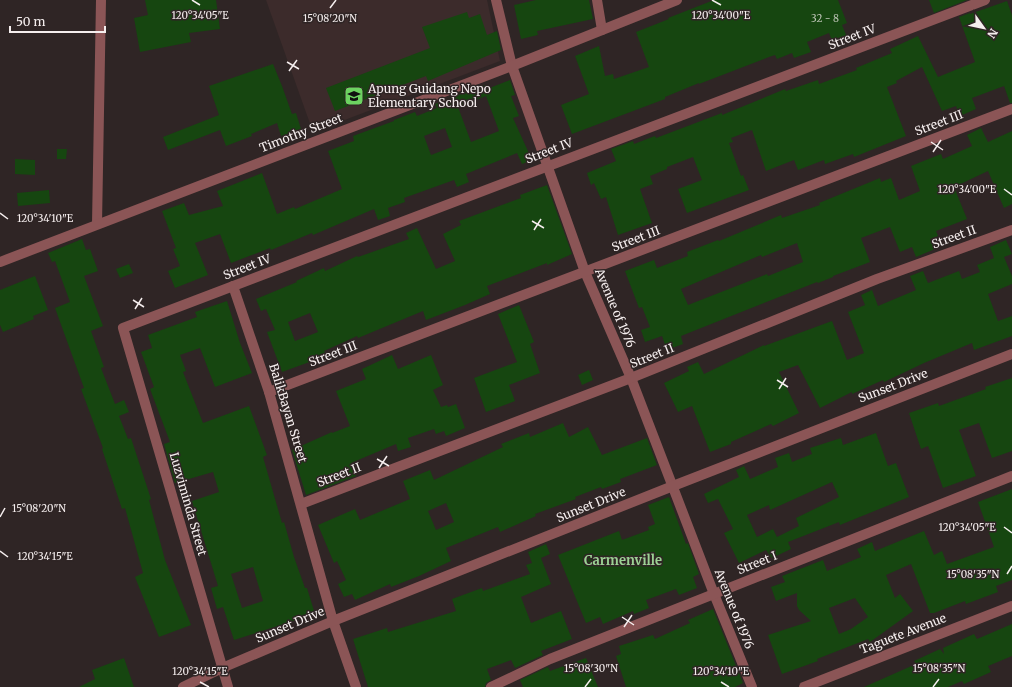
<svg xmlns="http://www.w3.org/2000/svg" width="1012" height="687" viewBox="0 0 1012 687" font-family="Merriweather,serif">
	<rect width="100%" height="100%" fill="#2f2525"/>
	<polygon fill="#3c2b2b" points="266,0 487,0 500,61 313,132"/>
	<g fill="#164610" fill-rule="evenodd">
		<polygon points="145,0 216,0 220,29 189,33 191,42 140,52 134,18 148,15"/>
		<polygon points="536,0 589,0 593,19 537,31 538,35 521,39 514,5"/>
		<polygon points="714,0 838,0 847,23 842,25 847,37 833,43 829,33 807,42 811,52 794,58 792,53 777,59 775,55 769,57 699,84 699,83 665,97 665,99 572,134 561,105 589,94 575,56 599,46 605,76 613,74 614,79 649,67 636,32 669,19 668,18"/>
		<polygon points="929,0 967,0 934,13"/>
		<polygon points="1007,1 1012,15 1012,103 1010,103 1004,86 972,98 976,109 960,116 956,106 942,111 922,67 896,81 897,83 887,87 906,136 854,157 853,154 825,164 824,160 798,170 794,160 766,171 752,130 731,138 733,142 729,143 741,176 743,175 749,190 687,213 678,189 702,180 693,157 667,167 667,169 650,176 653,184 640,189 652,223 618,235 606,197 601,199 594,183 591,185 587,173 616,161 611,149 633,141 634,144 655,136 656,138 722,113 722,115 785,89 786,91 818,80 819,84 857,70 856,68 892,53 890,49 918,36 938,77 975,62 959,17 970,13 970,14"/>
		<polygon points="467,12 469,18 480,14 487,35 497,31 501,50 428,81 426,76 335,111 326,88 430,48 422,27"/>
		<polygon points="273,64 282,86 292,114 296,113 301,129 281,136 277,123 251,134 252,136 226,146 220,130 168,150 163,137 219,115 209,86"/>
		<path d="M510,80l5,15 -4,1 8,20 -6,2 19,42 -10,4 -5,-11 -51,21 3,8 -12,5 -3,-7 -50,18 1,4 -17,6 2,8 -12,4 -4,-11 -61,26 -1,-2 -41,17 -1,-2 -39,15 -11,-29 -25,9 13,32 -33,13 -7,-17 12,-5 -7,-17 3,-1 -14,-37 22,-8 5,12 34,-9 -6,-15 45,-18 15,41 17,-7 1,2 47,-20 -14,-38 26,-10 -1,-5 41,-15v-1l21,-8 2,4 20,-8 -2,-4 50,-19 2,4zM486,96l13,35 -28,11 -13,-35zM445,128l7,19 -21,8 -7,-19z"/>
		<path d="M981,128l7,14 24,-11v73l-8,4 -16,-37 -34,16 13,32 -31,12 2,5 -8,3 5,10 -19,8 -4,-10 -12,5 -10,-25 -29,11 9,24 -37,14v1l-15,6 -1,-1 -136,54 2,8 -16,6 -5,-14 -17,6 -4,-12 9,-3 -8,-20 -3,1 -14,-37 29,-11 3,8 31,-12 -1,-4 31,-12 1,1 62,-26 1,3 38,-13 -1,-2 61,-25 1,4 10,-4 8,22 21,-9 -9,-25 30,-12 2,5 29,-13 -5,-11zM797,243l6,19 -35,14 -1,-2 -79,31 -7,-16 80,-34 1,2z"/>
		<polygon points="57,149 67,149 66,159 57,159"/>
		<polygon points="15,159 35,160 35,175 15,174"/>
		<path d="M547,185l25,69 -25,11v-2l-60,23 3,8 -25,11 -39,15 -3,-9 -65,27 -1,-2 -33,15 2,5 -44,16 -15,-40 8,-2 -9,-21 -5,2 -5,-12 41,-17 -1,-1 28,-13 1,3 32,-15 1,1 51,-18 -3,-6 11,-5 19,41 19,-8 -12,-27 18,-9 -2,-4 62,-23 -1,-3zM310,313l8,19 -23,9 -7,-19z"/>
		<polygon points="49,190 50,203 18,206 17,193"/>
		<polygon points="82,239 86,250 90,249 98,271 84,276 103,326 91,331 104,367 101,368 115,404 124,400 129,412 119,416 128,439 131,438 151,499 149,500 165,560 191,625 159,637 135,577 143,573 125,508 122,509 102,449 103,448 81,389 84,388 55,308 70,302 55,261 52,262 48,253"/>
		<polygon points="1006,240 1012,254 1004,257 1012,276 1012,284 988,294 998,321 1012,316 1012,336 974,350 972,343 924,363 884,382 883,380 852,394 852,392 820,408 798,365 779,372 799,413 773,426 771,424 731,442 731,444 710,452 692,406 678,412 664,383 689,371 687,367 698,362 704,374 764,345 764,346 832,321 847,360 864,353 848,312 865,305 861,295 872,290 878,306 916,290 910,276 923,271 928,283 959,271 962,279 980,272 977,265 994,258 990,247"/>
		<polygon points="129,264 133,273 120,278 116,269"/>
		<polygon points="35,276 48,310 33,316 34,319 3,332 0,325 0,290"/>
		<path d="M227,301l13,42 12,30 -37,14 -15,-39 -20,7 6,16 -3,1 20,51 46,-17 18,49 -4,2 19,66 2,-1 10,35 11,31h2l8,26 -81,26 -11,-33 -6,2 -6,-21 7,-2 -26,-85 27,-9 -6,-20 -38,11 -11,-39 6,-2 -20,-53 4,-2 -13,-35 11,-4 -4,-13 49,-18 -2,-5zM253,567l10,34 -21,7 -11,-34z"/>
		<polygon points="519,305 534,342 530,344 540,373 509,385 515,401 486,412 474,378 517,362 498,314"/>
		<polygon points="392,355 398,369 431,355 443,385 433,390 441,407 447,405 448,407 456,404 465,428 446,436 444,431 436,434 434,429 408,438 411,447 398,451 396,444 351,463 356,476 306,495 292,450 332,432 332,433 350,426 336,391 366,379 362,369"/>
		<polygon points="589,370 593,380 582,385 578,375"/>
		<polygon points="1012,378 1012,451 992,458 979,423 959,430 976,476 943,488 928,446 921,449 909,413 938,403 939,406 986,389 985,387"/>
		<path d="M563,423l6,14 19,-10 14,28 45,-17 10,27 -37,14 1,3 -19,7 -1,-2 -26,10 1,2 -41,15 1,2 -36,16 -2,-5 -52,21 5,13 -32,15 -28,11 -1,-3 -35,16 -3,-6 -8,3 -6,-13 8,-4 -9,-19 -3,2 -16,-38 37,-16 5,11 50,-21 -7,-18 27,-11 4,10 69,-33 -2,-3 28,-11 1,4zM446,503l8,19 -18,8 -8,-19z"/>
		<path d="M876,433l12,33 8,-3 13,34 -69,28 -1,-3 -51,20 3,7 -19,9 -6,-8 -27,13 -15,-30 9,-4 -15,-30 -10,4 -4,-9 35,-17 -3,-7 8,-4 6,13 28,-12 -3,-9 14,-5 3,9 20,-8 -2,-6 31,-10 2,7zM832,482l7,15 -43,21 3,8 -22,11 -4,-8 -16,8 -10,-22 22,-10 1,5z"/>
		<path d="M1012,489v91l-16,6 2,6 -32,12 -1,-3 -31,12h-4l-19,-49 -25,11 9,23 5,-4 13,17 -43,31 -2,-3 -51,20 1,2 -36,13 -14,-39 43,-14 -12,-11 -2,-4v-13l-21,8 -5,-14 14,-5 -3,-6 41,-16 4,11 34,-14 -4,-8 15,-7 3,9 49,-20 10,24 8,-4 5,13 47,-17 -16,-45zM855,598l13,19 -17,12 -12,5 -10,-26z"/>
		<polygon points="669,497 686,544 688,543 699,574 693,577 697,588 679,595 676,589 646,600 649,608 634,614 633,611 603,624 600,617 586,623 558,555 619,531 622,540 649,530 648,527 655,524 648,505"/>
		<polygon points="546,544 550,554 541,558 551,584 521,597 531,623 561,611 572,639 541,651 543,655 515,668 511,660 487,669 491,680 486,683 485,687 368,687 353,639 387,628 388,632 456,611 452,599 482,588 483,591 530,574 526,565 532,563 528,552"/>
		<polygon points="713,609 743,683 735,687 626,687 616,656 621,654 619,646 653,635 655,639 690,623 688,620"/>
		<polygon points="1012,624 1012,656 988,666 991,672 964,684 962,681 948,687 864,687 916,664 914,661 940,649 944,654 943,648 974,634 977,639"/>
		<polygon points="124,658 134,687 79,687 95,679 92,670"/>
		<polygon points="586,658 598,687 523,687 520,680 548,667 550,671"/>
	</g>
	<g fill="none" stroke-linecap="round" stroke-linejoin="round">
		<g stroke="#8b5556" stroke-width="10">
			<polyline points="496,0 512,66 585,272 631,378 714,594 752,687"/>
			<polyline points="597,0 602,30"/>
			<polyline points="97,224 101,0"/>
			<polyline points="0,262 512,66 677,0"/>
			<polyline points="233,286 269,392 333,621 356,687"/>
			<polyline points="269,392 1012,109"/>
			<polyline points="301,504 631,378 877,279 1012,230"/>
			<polyline points="183,687 222,668 333,621 673,486 1012,354"/>
			<polyline points="228,687 123,328 985,0"/>
			<polyline points="491,687 550,659 1012,476"/>
		</g>
		<polyline stroke="#8b5556" stroke-width="10" points="804,687 1012,606"/>
	</g>
	<path fill="none" stroke="#f5eeee" stroke-width="1.5" d="M192,0l8,5M712,0l9,5M330,8l6,-8M287,62l12,7M289,71l8,-11M931,142l12,8M933,152l8,-12M1004,189l8,6M0,213l8,6M532,221l12,7M534,230l7,-11M133,300l11,7M135,309l7,-11M777,380l11,7M779,389l7,-11M377,459l12,7M379,468l8,-12M0,517l5,-9M1004,527l8,6M0,551l8,6M1007,574l5,-8M622,617l12,8M624,627l8,-12M200,682l9,5M721,682l8,5M585,687l6,-8M933,687l6,-8"/>
	<defs>
		<g id="school-square" transform="scale(1)"><rect x="-9" y="-9" width="18" height="18" rx="4" fill="#6dd361" stroke="#2f2525"/><path d="M0-5L7-2L0 1L-7-2ZM-4 1L0 2.5L4 1V4Q0 6-4 4Z" fill="#111"/></g>
	</defs>
	<g fill-rule="evenodd">
		<use href="#school-square" x="354" y="96"/>
	</g>
	<g text-anchor="middle" stroke-width="3" stroke-linejoin="round" paint-order="stroke">
		<g font-size="10" fill="#bdc4b6">
			<text x="825" y="22">32 - 8</text>
		</g>
		<g font-size="12" fill="#f5eeee" stroke="#2f2525">
			<text transform="translate(852 37) rotate(-21)" y="4">Street IV</text>
			<text transform="translate(939 123) rotate(-21)" y="4">Street III</text>
			<text transform="translate(301 133) rotate(-21)" y="4">Timothy Street</text>
			<text transform="translate(549 151) rotate(-21)" y="4">Street IV</text>
			<text transform="translate(954 237) rotate(-20)" y="4">Street II</text>
			<text transform="translate(636 239) rotate(-21)" y="4">Street III</text>
			<text transform="translate(247 267) rotate(-21)" y="4">Street IV</text>
			<text transform="translate(615 308) rotate(67)" y="4">Avenue of 1976</text>
			<text transform="translate(333 354) rotate(-21)" y="4">Street III</text>
			<text transform="translate(652 356) rotate(-22)" y="4">Street II</text>
			<text transform="translate(893 386) rotate(-21)" y="4">Sunset Drive</text>
			<text transform="translate(288 413) rotate(73)" y="4">BalikBayan Street</text>
			<text transform="translate(339 475) rotate(-21)" y="4">Street II</text>
			<text transform="translate(188 504) rotate(74)" y="4">Luzviminda Street</text>
			<text transform="translate(591 505) rotate(-22)" y="4">Sunset Drive</text>
			<text transform="translate(757 563) rotate(-22)" y="4">Street I</text>
			<text transform="translate(734 609) rotate(68)" y="4">Avenue of 1976</text>
			<text transform="translate(290 625) rotate(-23)" y="4">Sunset Drive</text>
			<text transform="translate(903 634) rotate(-21)" y="4">Taguete Avenue</text>
		</g>
		<g font-size="12" fill="#f5eeee" stroke="#2f2525" text-anchor="start">
			<text x="368" y="93">Apung Guidang Nepo<tspan x="368" dy="14">Elementary School</tspan></text>
		</g>
		<g font-size="13" font-weight="bold" fill="#9cd194" stroke="#2f2525">
			<text x="623" y="565">Carmenville</text>
		</g>
	</g>
	<g font-size="10" text-anchor="middle" fill="#f5eeee" stroke="#2f2525" stroke-width="3" stroke-linejoin="round" paint-order="stroke">
		<text x="200" y="19">120°34'05"E</text>
		<text x="721" y="19">120°34'00"E</text>
		<text x="330" y="22">15°08'20"N</text>
		<text x="967" y="193">120°34'00"E</text>
		<text x="45" y="222">120°34'10"E</text>
		<text x="39" y="512">15°08'20"N</text>
		<text x="967" y="531">120°34'05"E</text>
		<text x="45" y="560">120°34'15"E</text>
		<text x="973" y="578">15°08'35"N</text>
		<text x="591" y="672">15°08'30"N</text>
		<text x="939" y="672">15°08'35"N</text>
		<text x="200" y="675">120°34'15"E</text>
		<text x="721" y="675">120°34'10"E</text>
	</g>
	<g transform="translate(984 28) rotate(123)" stroke="#2f2525" stroke-width="3" paint-order="stroke">
	<path d="M0-3L7 15L0 10L-7 15Z" fill="#f5eeee"/>
	<text y="-6" font-size="11" font-weight="bold" text-anchor="middle" fill="#f5eeee">N</text>
	</g>
	<path d="M10 26v6h95v-6" fill="none" stroke="#f5eeee" stroke-width="2"/>
	<text x="16" y="26" font-size="12" fill="#f5eeee" stroke="#2f2525" stroke-width="3" paint-order="stroke">50 m</text>
</svg>
